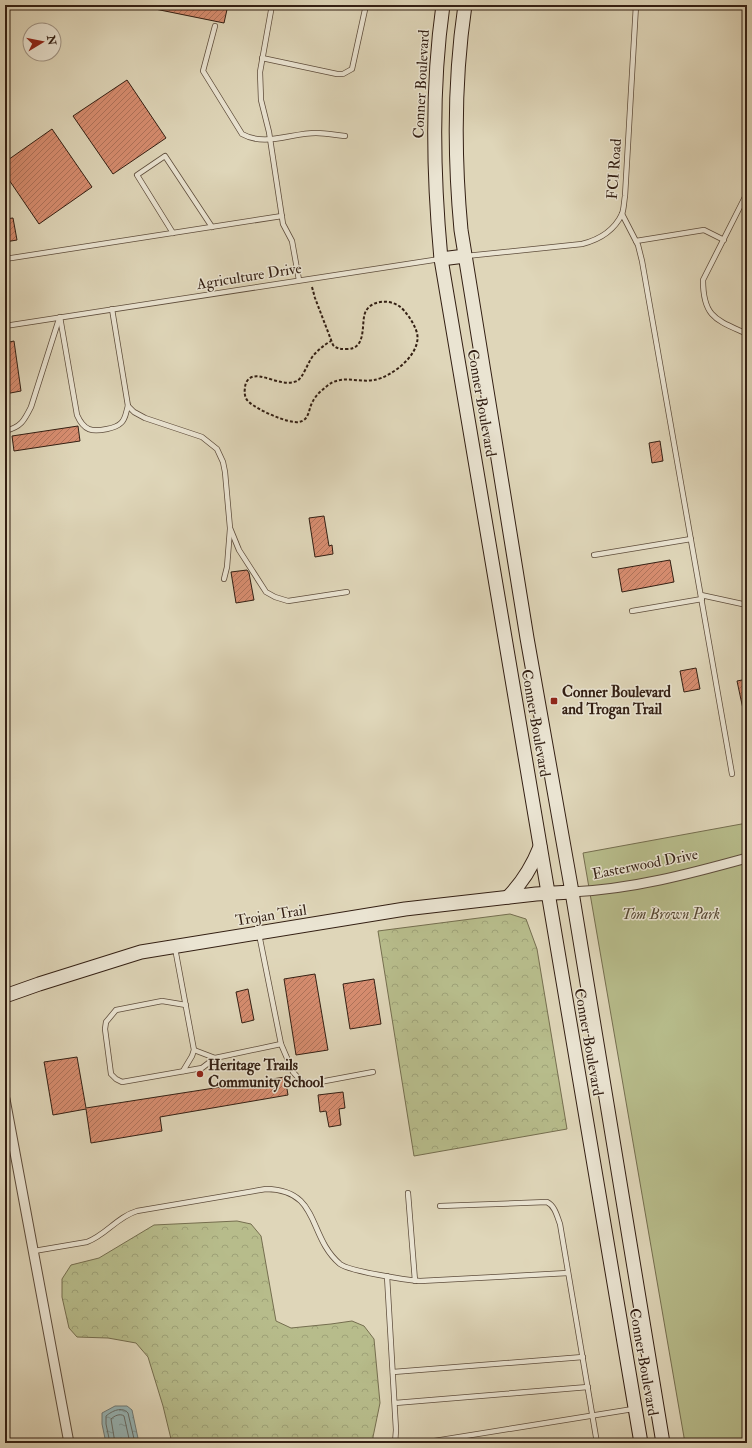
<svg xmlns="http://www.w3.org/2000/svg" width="752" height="1448" viewBox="0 0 752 1448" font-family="'IM FELL Double Pica',serif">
	<defs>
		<pattern id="forest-crowns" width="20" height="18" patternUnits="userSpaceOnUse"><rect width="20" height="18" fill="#b7bc8b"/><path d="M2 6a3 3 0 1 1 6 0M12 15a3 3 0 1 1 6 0" fill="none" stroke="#9ea177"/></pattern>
		<pattern id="water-ripples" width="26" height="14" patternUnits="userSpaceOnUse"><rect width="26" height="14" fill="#97b7b9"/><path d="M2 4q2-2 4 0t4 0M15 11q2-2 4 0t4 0" fill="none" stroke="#7c9495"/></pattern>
		<pattern id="building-hatch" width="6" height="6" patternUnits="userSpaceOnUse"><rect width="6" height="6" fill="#d78d70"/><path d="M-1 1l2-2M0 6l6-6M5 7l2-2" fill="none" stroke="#af735b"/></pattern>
	</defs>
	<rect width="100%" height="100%" fill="#dfd6b9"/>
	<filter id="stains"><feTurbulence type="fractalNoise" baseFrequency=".005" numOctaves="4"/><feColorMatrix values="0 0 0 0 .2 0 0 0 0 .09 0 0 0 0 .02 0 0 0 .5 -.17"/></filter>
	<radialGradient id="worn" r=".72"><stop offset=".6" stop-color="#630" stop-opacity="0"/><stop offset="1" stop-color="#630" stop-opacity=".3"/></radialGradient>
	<g fill="url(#forest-crowns)" stroke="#756e4f">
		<polygon points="510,914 526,919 537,949 567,1129 414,1156 378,931"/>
		<polygon points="237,1221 251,1224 261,1236 276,1321 291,1328 331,1324 352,1321 364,1326 374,1339 380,1403 373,1437 373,1443 172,1443 163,1406 148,1357 136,1343 108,1338 77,1337 69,1328 62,1297 62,1279 71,1265 99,1258 154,1225"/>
	</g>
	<polygon fill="#b7bc8b" stroke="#756e4f" points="747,823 747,1443 685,1443 583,853"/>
	<polygon fill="url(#water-ripples)" stroke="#6f7a77" points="115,1406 127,1406 132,1410 139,1443 106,1443 102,1424 102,1413"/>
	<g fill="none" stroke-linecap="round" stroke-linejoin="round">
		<g stroke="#656b66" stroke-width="1">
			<path d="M110,1443l-4,-19v-8c6,-5 16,-10 22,-3l7,30"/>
			<path d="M115,1443l-4,-24c3,-3 9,-6 13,-3l6,27"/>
		</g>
	</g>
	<g fill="url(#building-hatch)" stroke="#331f13">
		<polygon points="155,5 228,5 224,23 155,9"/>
		<polygon points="127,80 166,138 113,174 73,116"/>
		<polygon points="52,129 92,187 39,224 5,174 5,162"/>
		<polygon points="13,218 17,240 5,242 5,219"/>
		<polygon points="14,341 21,391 5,394 5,343"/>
		<polygon points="78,426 80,441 14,451 12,436"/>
		<polygon points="660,441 663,461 652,463 649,443"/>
		<polygon points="324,516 329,546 332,545 333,554 315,557 309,518"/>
		<polygon points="670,560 674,582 622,592 618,569"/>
		<polygon points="247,570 249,573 254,600 236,603 231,572"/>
		<polygon points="696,668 700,689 684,692 680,671"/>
		<polygon points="747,679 747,709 743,709 737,681"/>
		<polygon points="315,974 328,1050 296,1055 284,979"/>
		<polygon points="374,979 381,1024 350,1029 343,984"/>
		<polygon points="248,989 254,1020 242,1023 236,992"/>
		<polygon points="77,1057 86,1108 285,1077 288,1095 160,1117 162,1131 91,1143 86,1109 53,1115 45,1067 44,1062"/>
		<polygon points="343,1092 345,1108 339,1109 341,1125 329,1127 326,1111 320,1112 318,1095"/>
	</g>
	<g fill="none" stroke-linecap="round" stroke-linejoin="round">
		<g stroke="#5e4d3c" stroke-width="6">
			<g id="lane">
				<polyline points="272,5 260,72 261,100 269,132 283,224 292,241 299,280"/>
				<polyline points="739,5 747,9"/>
				<path d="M215,26l-12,45 39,63c23,13 49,-1 74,-1 10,0 19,2 29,3"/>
				<polyline points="262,58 337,74 343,74 352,69 366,5"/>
				<path d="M747,193l-44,87c0,38 14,40 44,54"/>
				<polyline points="622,214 638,245 642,261 732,774"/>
				<polyline points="173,233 137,175 165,156 212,227"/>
				<polyline points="636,241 704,230 724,240"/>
				<path d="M466,256l116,-12c16,-4 32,-13 40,-30 2,-5 2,-13 3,-18l11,-191"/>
				<polyline points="5,259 282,216"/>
				<path d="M60,317l17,98c7,16 15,17 30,14 5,-1 10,-2 14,-6 5,-4 5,-12 7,-17l-16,-97"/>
				<polyline points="5,326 440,259"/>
				<polyline points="128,406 134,412 145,418 202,437 217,449 223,462 225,472 230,528 239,550 266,592 275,597 288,601 347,592"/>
				<path d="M5,431c16,-4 19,-10 26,-24l28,-88"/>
				<polyline points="594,555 691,539"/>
				<polyline points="224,579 227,567 230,529"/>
				<polyline points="701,595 747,605"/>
				<polyline points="632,611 702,599"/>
				<polyline points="259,934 281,1044 293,1072 301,1081 309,1084 373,1072"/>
				<polyline points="175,948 194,1050 192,1056 183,1071"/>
				<polyline points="186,1005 162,1001 116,1010 106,1022 105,1029 111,1074 116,1079 122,1082 202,1068 215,1058 281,1044"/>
				<polyline points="194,1050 215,1058"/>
				<polyline points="408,1193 415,1281"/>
				<path d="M440,1206l107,-4c8,4 10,14 13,22l37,219"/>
				<path d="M34,1251l53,-9c19,-7 30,-25 50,-31l129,-22c55,1 41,47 74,75 9,7 66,16 80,17l148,-8"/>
				<polyline points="387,1276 396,1430 395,1443"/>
				<polyline points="393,1372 583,1357"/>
				<polyline points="395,1403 588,1387"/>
				<polyline points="422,1443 633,1409"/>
			</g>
		</g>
		<g stroke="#5e4d3c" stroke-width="11">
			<g id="street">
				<path d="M572,892c61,-3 117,-18 175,-34"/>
				<polyline points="5,1099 69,1443"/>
			</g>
		</g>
		<g stroke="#331f13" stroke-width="15">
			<g id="secondary">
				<path d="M443,5c-12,85 -10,169 -2,254l200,1184"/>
				<path d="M465,5c-11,75 -11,150 -4,225l66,408 45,254 91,551"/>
				<polyline points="441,259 465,256"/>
				<path d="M508,897c15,-15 24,-30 32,-50"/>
				<polyline points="5,996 39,984 141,952 405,909 536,894 572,892"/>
			</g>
		</g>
		<path stroke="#331f13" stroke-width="2" stroke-dasharray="3 2" stroke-linecap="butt" d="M312,287l3,11 18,47c4,4 8,4 14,4 20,0 14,-25 18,-36 5,-13 24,-14 34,-7 7,5 14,16 17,24 9,22 -24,47 -42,50 -16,3 -33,-6 -47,6 -5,4 -11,9 -14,15 -5,8 -3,19 -14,21 -11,2 -43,-13 -50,-20 -4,-3 -5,-9 -4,-14 0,-4 2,-8 5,-10 11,-7 31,10 47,3 6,-3 11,-19 16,-25 5,-6 11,-11 18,-15"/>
		<use href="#lane" stroke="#eae4d2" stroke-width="4.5"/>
		<use href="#street" stroke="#eae4d2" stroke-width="9"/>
		<use href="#secondary" stroke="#eae4d2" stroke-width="13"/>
	</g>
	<g fill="#8f2418" stroke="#eae4d2" stroke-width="1.5">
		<rect x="550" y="697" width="8" height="8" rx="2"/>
		<circle cx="200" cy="1074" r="4"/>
	</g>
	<g text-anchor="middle" stroke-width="3" stroke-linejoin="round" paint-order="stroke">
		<g font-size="15" fill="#331f13" stroke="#eae4d2">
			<text transform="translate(421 84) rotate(-87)" y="5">Conner Boulevard</text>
			<text transform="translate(614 169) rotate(-86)" y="5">FCI Road</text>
			<text transform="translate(249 276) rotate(-9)" y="5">Agriculture Drive</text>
			<text transform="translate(482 403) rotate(80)" y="5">Conner Boulevard</text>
			<text transform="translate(536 723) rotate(80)" y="5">Conner Boulevard</text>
			<text transform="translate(645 864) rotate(-11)" y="5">Easterwood Drive</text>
			<text transform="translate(271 915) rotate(-9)" y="5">Trojan Trail</text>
			<text transform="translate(589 1042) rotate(80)" y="5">Conner Boulevard</text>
			<text transform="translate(644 1362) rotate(80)" y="5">Conner Boulevard</text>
		</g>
		<g font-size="15" font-weight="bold" fill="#331f13" stroke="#eae4d2" text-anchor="start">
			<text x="562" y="697">Conner Boulevard<tspan x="562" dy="17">and Trogan Trail</tspan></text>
			<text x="208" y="1070">Heritage Trails<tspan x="208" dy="17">Community School</tspan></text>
		</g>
		<g font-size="15" font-style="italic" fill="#544631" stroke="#eae4d2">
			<text x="671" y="919">Tom Brown Park</text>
		</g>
	</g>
	<rect width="752" height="1448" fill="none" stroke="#dfd6b9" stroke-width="20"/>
	<rect x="6" y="6" width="740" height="1436" fill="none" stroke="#331f13" stroke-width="2"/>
	<rect x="10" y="10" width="732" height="1428" fill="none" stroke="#331f13"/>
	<g transform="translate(42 42) rotate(80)"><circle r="19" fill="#eae4d2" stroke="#a19586"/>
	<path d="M0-3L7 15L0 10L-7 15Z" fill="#8f2418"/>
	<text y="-6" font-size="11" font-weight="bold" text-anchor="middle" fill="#331f13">N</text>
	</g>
	<rect width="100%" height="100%" filter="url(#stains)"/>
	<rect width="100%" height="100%" fill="url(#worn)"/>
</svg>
